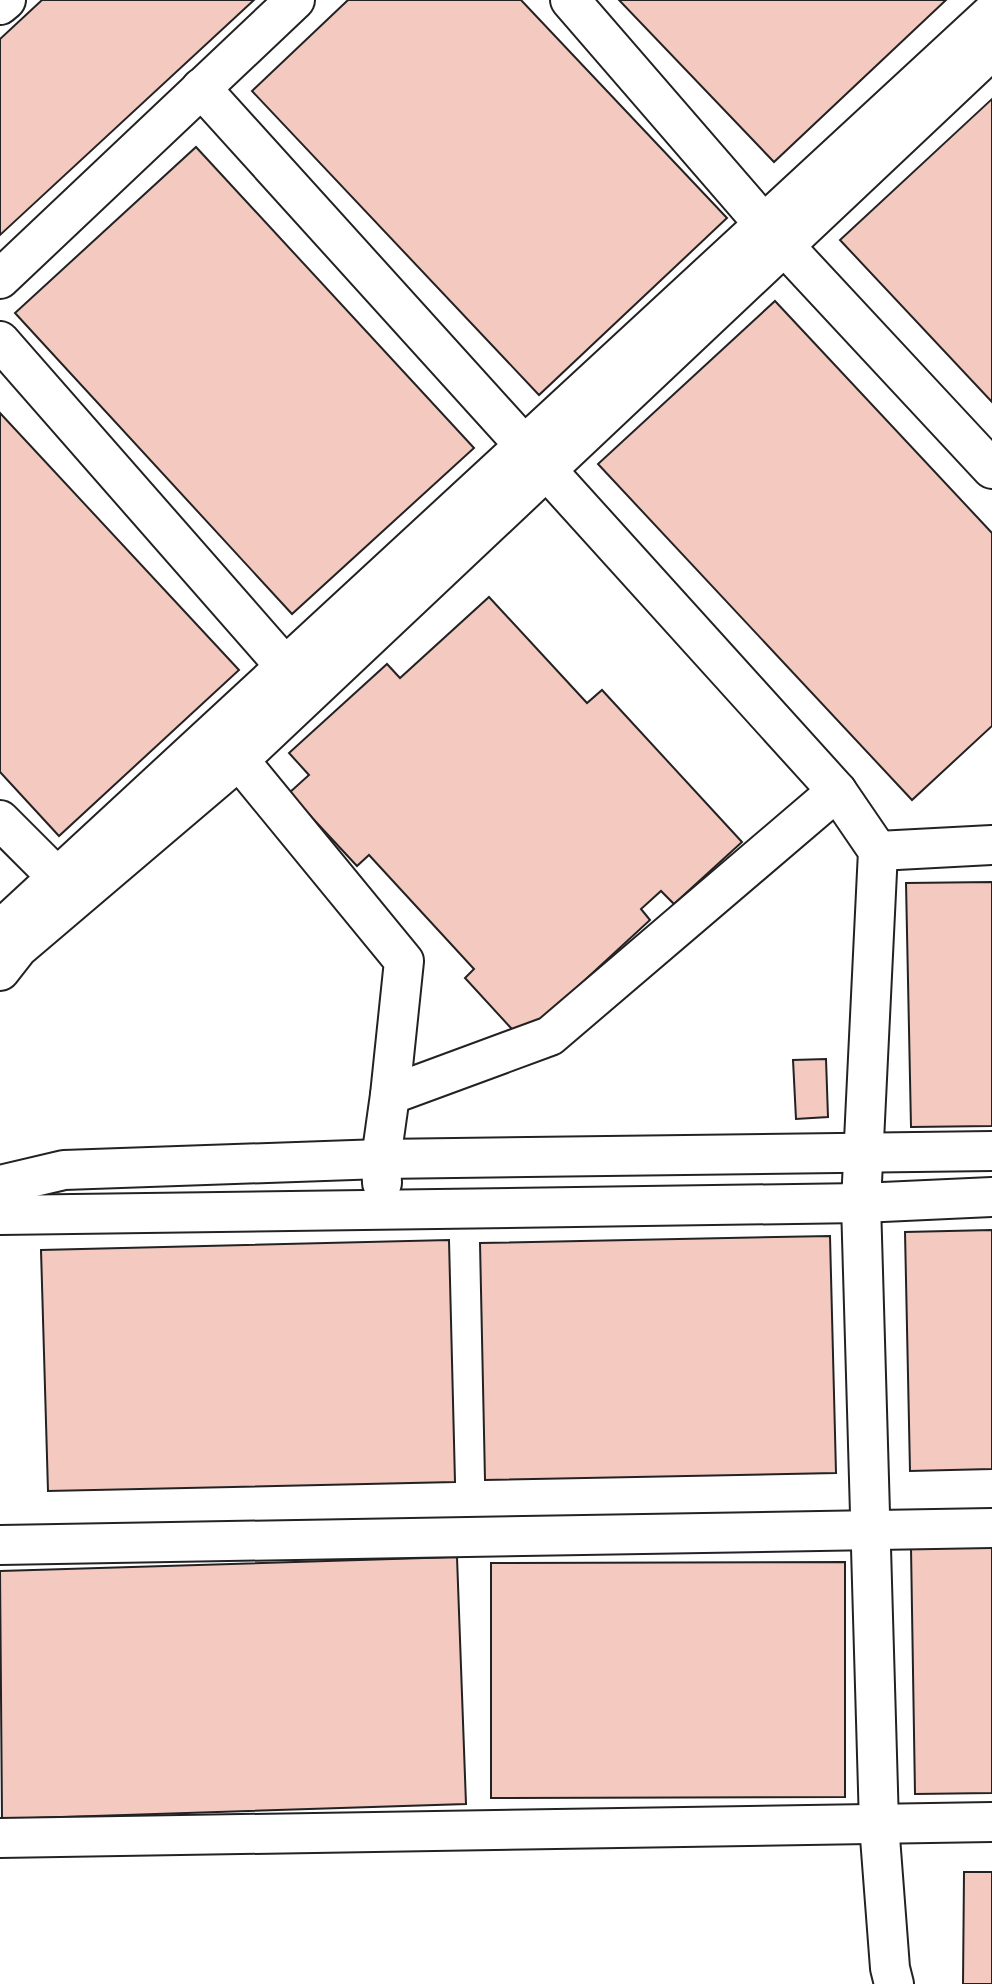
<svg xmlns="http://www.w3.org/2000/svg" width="992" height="1984" viewBox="0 0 992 1984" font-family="'Fira Sans Condensed',sans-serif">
	<rect width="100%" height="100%" fill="#fff"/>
	<g fill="#f3c9c0" stroke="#222" stroke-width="2">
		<polygon points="42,0 254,0 0,235 0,39"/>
		<polygon points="348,0 521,0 727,218 539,395 252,91"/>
		<polygon points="619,0 946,0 774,162"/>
		<polygon points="992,99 992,402 840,240"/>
		<polygon points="196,147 474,448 292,614 15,313"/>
		<polygon points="775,301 992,533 992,726 912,800 598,464"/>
		<polygon points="0,413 239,670 59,836 0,772"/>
		<polygon points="489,597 587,703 602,690 742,842 674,904 661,891 641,909 650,920 521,1039 465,978 474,969 369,855 357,866 289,793 309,775 289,753 387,664 400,678"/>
		<polygon points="992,882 992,1126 911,1127 906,883"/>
		<polygon points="826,1059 828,1117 796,1119 793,1060"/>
		<polygon points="992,1230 992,1469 910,1471 905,1232"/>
		<polygon points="830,1236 836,1473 485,1480 480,1243"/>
		<polygon points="449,1240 455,1482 48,1491 41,1250"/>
		<polygon points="992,1547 992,1793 915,1794 911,1548"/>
		<polygon points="457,1557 466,1804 2,1819 0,1571"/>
		<polygon points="845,1562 845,1797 491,1798 491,1563"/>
		<polygon points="964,1872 992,1872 992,1984 963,1984"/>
	</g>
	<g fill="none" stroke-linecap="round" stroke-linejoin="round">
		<g stroke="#222" stroke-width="42">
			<g id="minor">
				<polyline points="570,0 763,223 992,469"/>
				<polyline points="0,5 6,0"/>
				<polyline points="201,88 837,791 878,851 861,1203 879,1824 890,1968 894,1984"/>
				<polyline points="0,279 295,0"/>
				<polyline points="0,341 285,666"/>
				<polyline points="239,760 404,961 390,1095"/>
				<polyline points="0,820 57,877"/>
				<polyline points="878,851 992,845"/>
				<polyline points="0,930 992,13"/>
				<polyline points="0,971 18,948 239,760 992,50"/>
				<polyline points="382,1183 381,1159 390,1095 550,1036 837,791"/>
				<polyline points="0,1185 64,1170 381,1159 992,1151"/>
				<polyline points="0,1215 861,1203 992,1197"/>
				<polyline points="0,1545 992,1528"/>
				<polyline points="0,1838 992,1822"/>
			</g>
		</g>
		<use href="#minor" stroke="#fff" stroke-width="38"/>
	</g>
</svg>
